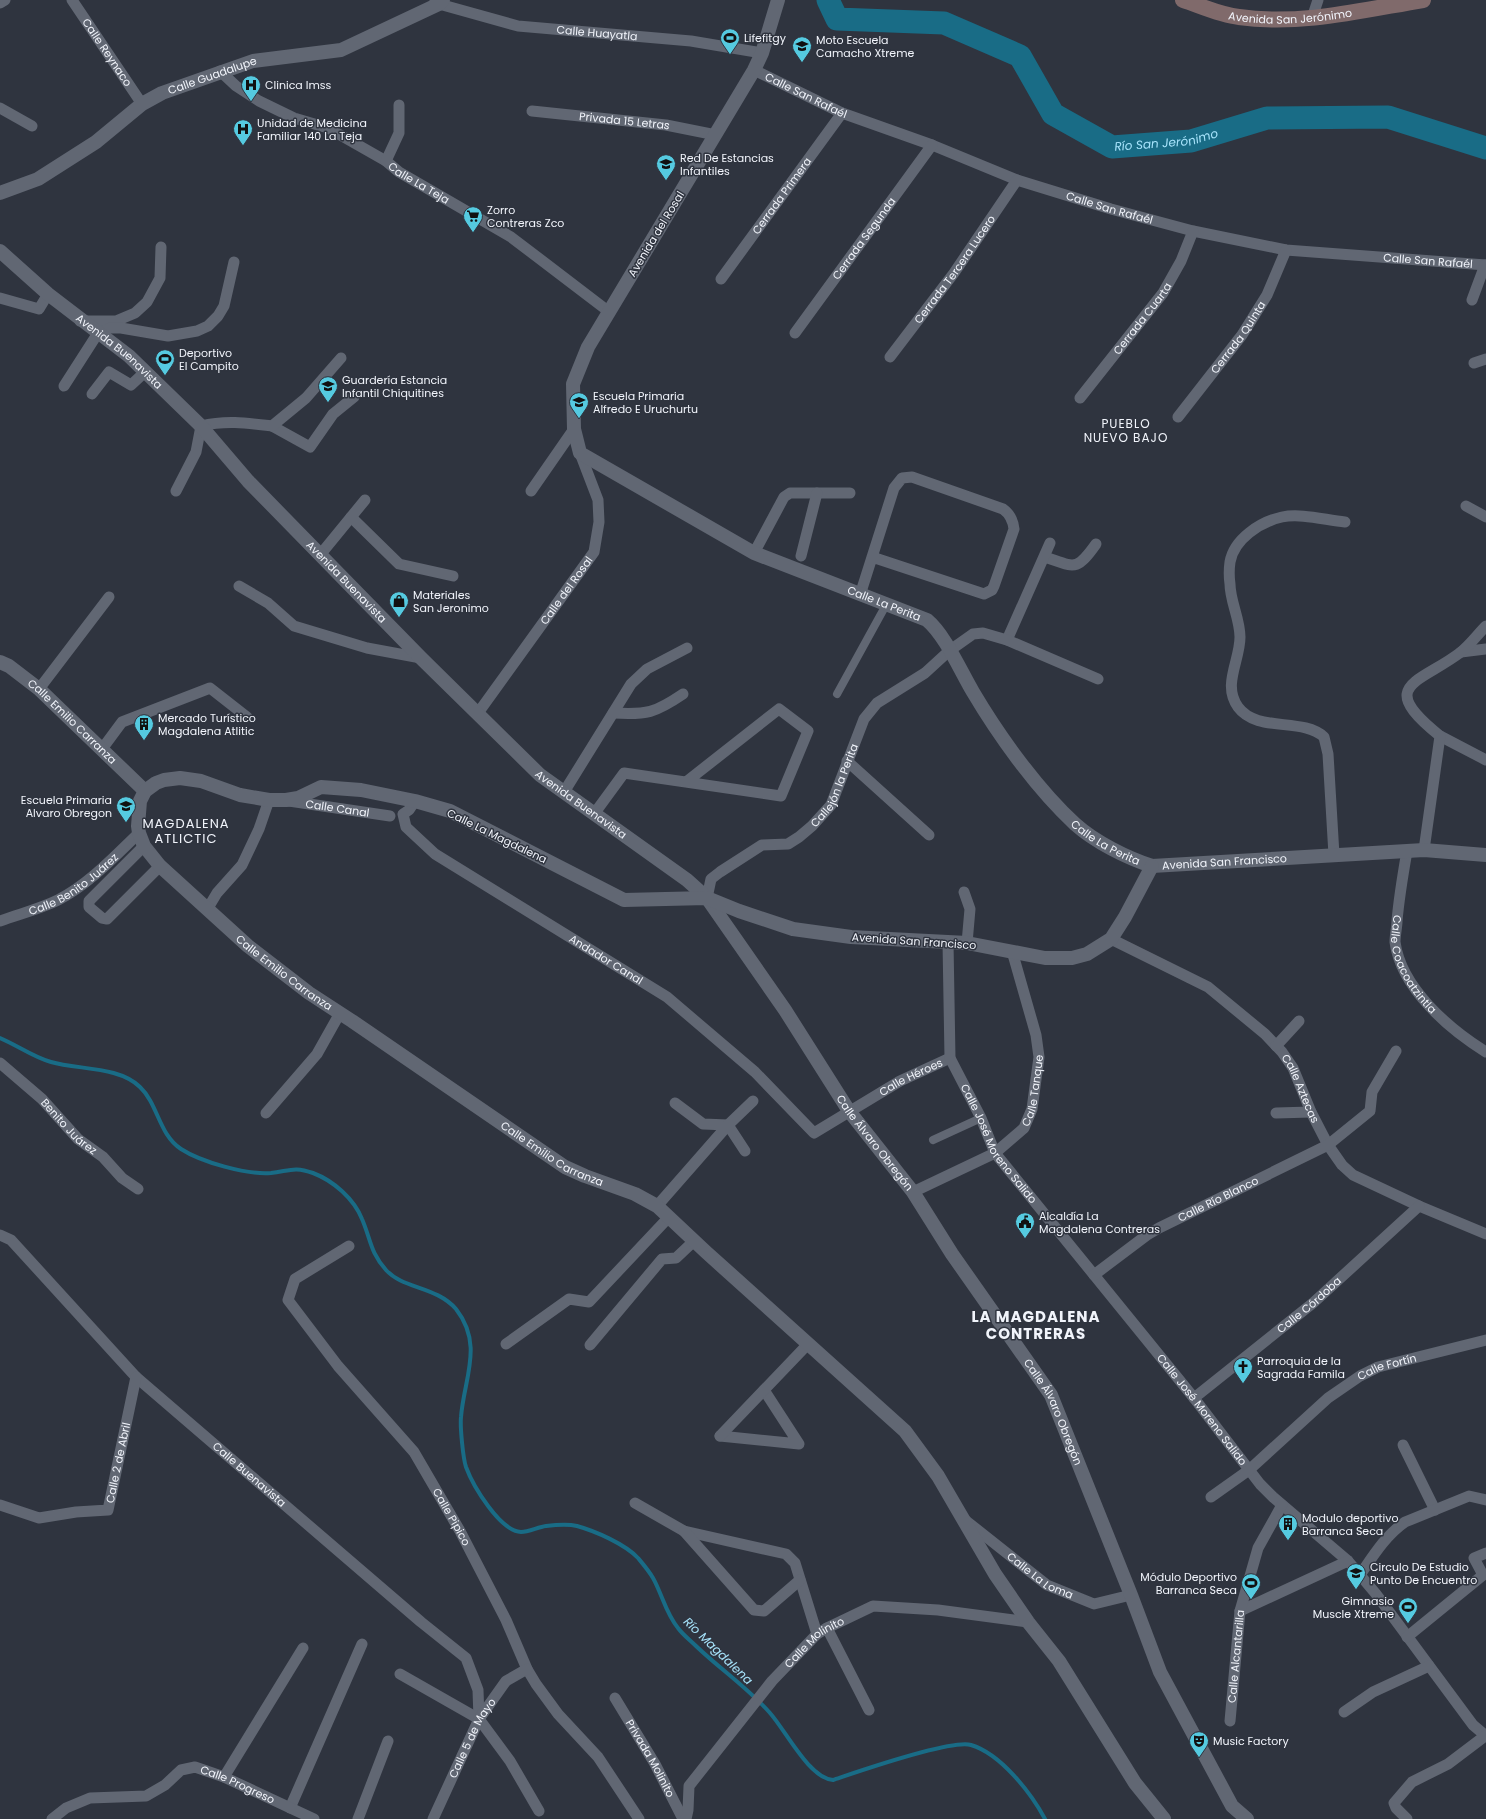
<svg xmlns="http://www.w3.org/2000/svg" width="1486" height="1819" viewBox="0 0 1486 1819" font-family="Poppins,sans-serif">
	<rect width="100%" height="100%" fill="#2f343f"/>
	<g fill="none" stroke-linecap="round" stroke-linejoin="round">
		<path stroke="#196c86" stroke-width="4" d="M0,1038c17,7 33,19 51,24 27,8 68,4 89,25 18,17 19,48 41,62 20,13 66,26 90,24 18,-2 23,-7 42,0 21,8 41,26 49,46 9,21 8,33 24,51 17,19 50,16 70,39 28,36 8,69 5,108 -1,10 2,41 5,50 7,19 34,64 55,65 8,0 17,-5 25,-6 9,-1 22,-2 31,0 18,5 48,18 61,32 5,6 11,13 15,20 9,16 13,36 25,50 5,7 12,12 18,18 24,23 52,42 74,67 16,18 39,65 63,67 24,-8 118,-41 138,-35 30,9 60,48 74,74"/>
		<path stroke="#196c86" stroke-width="23" id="s1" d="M828,0l9,19 107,4 76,33 33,58 59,33 79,-6 76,-23 121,-1 98,31"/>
		<g stroke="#616773" stroke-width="8">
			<polyline points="837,694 886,605"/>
			<polyline points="933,1140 981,1118"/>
		</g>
		<g stroke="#616773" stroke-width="11">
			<path id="s2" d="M72,0l70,104"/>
			<path id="s3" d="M435,0l4,4 79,22 173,15 71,12"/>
			<polyline points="0,3 5,0"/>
			<polyline points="1312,18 1318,0"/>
			<path id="s4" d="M754,70l88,43 90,32 85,35 94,29 82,22 93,19 200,15"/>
			<path id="s5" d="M220,71l16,15 23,15 35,17 34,10 58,33 13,11 112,65 97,74"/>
			<polyline points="0,108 32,126"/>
			<path id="s6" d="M532,111l134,14 50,10"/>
			<polyline points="386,161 399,133 399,105"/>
			<path id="s7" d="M721,279l121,-166"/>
			<polyline points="0,298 39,309 48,294"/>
			<polyline points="1472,300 1485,265"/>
			<polyline points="80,321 116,321 135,313 147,302 160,278 161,247"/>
			<path id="s8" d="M795,333l137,-188"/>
			<path id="s9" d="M890,357l64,-84 63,-93"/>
			<polyline points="1474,363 1486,359"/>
			<polyline points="64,386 98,333 110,328 121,328 168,336 197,331 208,326 218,316 224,306 234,262"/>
			<polyline points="92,394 109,372 131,385 145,372"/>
			<path id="s10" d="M1080,398l83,-105 18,-32 12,-30"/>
			<path id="s11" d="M1178,417l64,-82 25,-40 19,-45"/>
			<polyline points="272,426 310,447 333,414 354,397"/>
			<path d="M176,491l20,-39 5,-26c25,-6 46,-3 71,0l34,-28 35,-40"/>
			<polyline points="531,491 574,429"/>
			<polyline points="1466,506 1486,517"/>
			<polyline points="351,517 399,564 453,576"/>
			<polyline points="754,553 784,497 790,493 850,493"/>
			<polyline points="320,555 365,500"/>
			<polyline points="801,556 817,493"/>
			<path d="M1045,557c30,10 31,15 51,-13"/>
			<polyline points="239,586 268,603 294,626 367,648 421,658"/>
			<path d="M860,595l34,-107 8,-10 10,-1 91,32c7,5 10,11 11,20l-20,57 -2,4 -8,4 -112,-37"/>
			<polyline points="1007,640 1050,543"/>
			<polyline points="1461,652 1486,649"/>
			<polyline points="39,689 109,597"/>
			<path id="s12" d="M478,713l116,-161 5,-30 -1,-22 -18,-47"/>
			<path d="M613,713c34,2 42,0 70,-19"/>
			<polyline points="1440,736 1486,760"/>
			<polyline points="102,749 122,722 210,688 247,717"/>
			<polyline points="847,761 929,835"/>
			<polyline points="564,792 631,684 647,669 687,648"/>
			<path id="s13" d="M289,801l101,15"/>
			<path id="s14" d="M415,801l-6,9 -6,4 3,13 29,27 232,143 88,75 59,61 86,-52 50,-23"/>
			<polyline points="594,814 624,773 781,796 808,731 779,709 686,782"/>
			<polyline points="144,846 89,901 89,907 102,918 107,919 160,866"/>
			<path d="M1424,850l16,-114c-65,-52 -21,-52 21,-84 9,-7 17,-18 25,-26"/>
			<path id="s15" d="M1407,851c-4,23 -8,46 -10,70 0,6 -2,14 -2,21 6,46 54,87 91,110"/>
			<path d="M1334,855l-6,-101 -4,-17c-22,-20 -67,-4 -86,-30 -16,-22 2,-46 2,-70 0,-18 -10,-36 -10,-53 -1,-7 -1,-15 0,-22 4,-23 30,-40 52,-45 19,-4 43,3 63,5"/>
			<polyline points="964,892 970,909 967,943"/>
			<path id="s16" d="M707,898l4,-19 9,-7 42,-27 26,-1 11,-7 13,-11 19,-21 33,-86 13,-16 48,-30 24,-22 24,-17 10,-1 24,7 91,39"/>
			<polyline points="208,908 217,893 242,865 259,829 269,800"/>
			<path id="s17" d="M0,921c19,-7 40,-12 58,-21 31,-16 56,-43 81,-67"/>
			<path id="s18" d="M1111,939l97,48 57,47 17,18 11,16 18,44 17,33 14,20 11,10 66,31 67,28"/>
			<path id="s19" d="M948,942l2,116 31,60 14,35 199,245 66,86 13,13 75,64 12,14 16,19 97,131 13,11"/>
			<polyline points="1276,1046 1299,1021"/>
			<path id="s20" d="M0,1063l42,36 36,40 25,18 19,21 16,11"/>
			<polyline points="675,1103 703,1124 728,1125 745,1151"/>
			<polyline points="266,1113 317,1054 340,1013"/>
			<polyline points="1276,1113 1311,1112"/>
			<path id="s21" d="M913,1192l82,-39 29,-25 8,-19 7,-52 -3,-22 -24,-84"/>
			<polyline points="657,1206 728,1125 753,1101"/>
			<path id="s22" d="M0,1235l11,5 125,137 285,245 45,36 12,32 1,29"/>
			<path id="s23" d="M349,1246l-54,33 -7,21 50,66 76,86 46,79 46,89 21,49 9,15 22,30 40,43 41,62"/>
			<path id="s24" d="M1094,1275l53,-40 12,-7 169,-83 42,-34 2,-19 24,-41"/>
			<polyline points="506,1344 569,1299 589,1302 669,1217"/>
			<polyline points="590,1345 662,1259 676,1258 694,1241"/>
			<path id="s25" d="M1194,1398l119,-95 106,-97"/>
			<polyline points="720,1436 799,1444 764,1390"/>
			<polyline points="720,1436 808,1344"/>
			<polyline points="1403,1445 1435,1510"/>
			<path id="s26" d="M1211,1497l38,-27 79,-72 32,-22 18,-9 108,-27"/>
			<polyline points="635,1503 684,1531 786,1554 795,1563 817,1634"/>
			<path id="s27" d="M0,1505l39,13 37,-6 32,-2 28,-133"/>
			<path id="s28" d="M965,1520l82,65 47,19 37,-9"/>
			<polyline points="684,1531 754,1610 764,1611 800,1580"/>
			<path d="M1360,1575c13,-19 26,-40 45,-53l64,-26 17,4"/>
			<polyline points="1240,1611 1348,1561"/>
			<polyline points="827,1628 869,1710"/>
			<polyline points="1407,1637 1483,1575 1474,1558 1486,1553"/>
			<polyline points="400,1674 479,1719 510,1761 539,1811"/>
			<path id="s29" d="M615,1698l40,66 28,55"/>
			<polyline points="1344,1712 1373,1692 1429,1666"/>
			<path id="s30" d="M1230,1721l10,-110 18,-63 24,-43"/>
			<polyline points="224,1777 303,1648"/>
			<polyline points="290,1808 362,1644"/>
			<path id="s31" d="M52,1819l14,-11 24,-10 56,-2 19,-11 16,-15 14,-3 29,10 90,42"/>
			<polyline points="358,1819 388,1741"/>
			<path id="s32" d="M433,1819l46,-100 27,-38 21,-12"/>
			<path id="s33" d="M686,1819l2,-9 1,-24 83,-105 45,-47 10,-6 46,-22 65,4 90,12"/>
			<polyline points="1407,1819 1396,1808 1394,1803 1412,1782 1448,1764 1485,1736"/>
		</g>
		<g stroke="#616773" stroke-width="14">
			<path id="s34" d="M778,0l-16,53 -8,17 -166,277 -15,37 1,45 6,24 174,100 173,67c18,15 33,50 46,72 26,44 64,97 102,132 20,18 52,34 77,42l272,-16 62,5"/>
			<path id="s35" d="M0,193l38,-14 58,-37 46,-38 20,-11 91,-32 88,-11 98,-46 4,-4"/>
			<path id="s36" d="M0,251l48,43 81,62 72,70 47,55 173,177 119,117 147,105 20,18 78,112 64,101 64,81 39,62 99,141 80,200 29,77 72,134 15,13"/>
			<path id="s37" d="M0,662l9,4 30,23 106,102"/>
			<path id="s38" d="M1152,866l-27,51 -14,22 -24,15 -15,4h-27l-78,-15 -116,-6 -58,-8 -54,-18 -32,-13 -83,2 -174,-89 -35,-10 -54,-11 -40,-3 -23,11 -12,2h-17l-29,-5 -39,-14 -21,-3 -16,2 -8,3 -11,8 -5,10 -2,25 1,7 5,13 16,20 88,80 61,47 43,28 213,146 20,9 50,18 22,12 49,46 199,179 33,45 57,98 33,48 31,39 76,122 29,36"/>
		</g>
		<path stroke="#806a6b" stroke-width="16" id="s39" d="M1183,0c18,6 37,15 56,17 60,9 124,-7 184,-17"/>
	</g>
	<defs>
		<g id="stadium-pin" transform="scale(1)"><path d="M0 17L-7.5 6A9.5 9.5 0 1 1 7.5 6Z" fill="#55cae0" stroke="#2f343f"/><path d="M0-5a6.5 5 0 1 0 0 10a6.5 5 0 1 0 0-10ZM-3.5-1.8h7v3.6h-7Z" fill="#111"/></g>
		<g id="school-pin" transform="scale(1)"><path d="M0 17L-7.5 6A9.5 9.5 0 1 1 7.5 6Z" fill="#55cae0" stroke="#2f343f"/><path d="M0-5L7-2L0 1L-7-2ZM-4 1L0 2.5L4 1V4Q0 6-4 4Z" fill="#111"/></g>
		<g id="hospital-pin" transform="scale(1)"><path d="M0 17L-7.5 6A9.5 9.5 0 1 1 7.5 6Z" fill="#55cae0" stroke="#2f343f"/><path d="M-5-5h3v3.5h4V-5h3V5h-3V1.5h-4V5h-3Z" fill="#111"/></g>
		<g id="supermarket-pin" transform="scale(1)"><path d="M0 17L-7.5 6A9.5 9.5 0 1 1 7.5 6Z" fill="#55cae0" stroke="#2f343f"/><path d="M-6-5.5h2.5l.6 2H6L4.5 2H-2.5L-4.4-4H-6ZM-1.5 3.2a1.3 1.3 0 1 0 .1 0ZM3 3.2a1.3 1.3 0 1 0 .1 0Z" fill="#111"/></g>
		<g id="shop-pin" transform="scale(1)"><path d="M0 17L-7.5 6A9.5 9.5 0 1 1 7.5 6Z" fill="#55cae0" stroke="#2f343f"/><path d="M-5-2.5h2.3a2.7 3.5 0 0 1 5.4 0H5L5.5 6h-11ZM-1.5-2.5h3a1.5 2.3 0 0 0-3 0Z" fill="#111"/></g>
		<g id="building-pin" transform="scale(1)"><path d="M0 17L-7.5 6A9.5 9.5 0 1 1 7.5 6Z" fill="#55cae0" stroke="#2f343f"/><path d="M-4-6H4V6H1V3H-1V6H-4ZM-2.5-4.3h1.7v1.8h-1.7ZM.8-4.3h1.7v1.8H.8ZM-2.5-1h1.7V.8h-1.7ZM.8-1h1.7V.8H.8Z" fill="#111"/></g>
		<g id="civic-pin" transform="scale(1)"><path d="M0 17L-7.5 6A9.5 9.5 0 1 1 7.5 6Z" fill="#55cae0" stroke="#2f343f"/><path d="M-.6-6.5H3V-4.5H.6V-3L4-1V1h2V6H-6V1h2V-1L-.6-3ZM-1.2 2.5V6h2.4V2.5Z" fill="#111"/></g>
		<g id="church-pin" transform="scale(1)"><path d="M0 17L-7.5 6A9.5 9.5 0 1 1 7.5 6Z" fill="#55cae0" stroke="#2f343f"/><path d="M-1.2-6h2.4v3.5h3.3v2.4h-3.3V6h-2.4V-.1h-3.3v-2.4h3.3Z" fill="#111"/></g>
		<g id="theatre-pin" transform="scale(1)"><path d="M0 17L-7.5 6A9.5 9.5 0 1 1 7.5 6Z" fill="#55cae0" stroke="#2f343f"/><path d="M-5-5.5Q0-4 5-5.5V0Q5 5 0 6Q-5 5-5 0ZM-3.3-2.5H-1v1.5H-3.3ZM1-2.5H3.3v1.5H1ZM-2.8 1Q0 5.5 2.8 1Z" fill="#111"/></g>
	</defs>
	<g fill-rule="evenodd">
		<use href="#stadium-pin" x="730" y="38"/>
		<use href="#school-pin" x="802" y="46"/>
		<use href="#hospital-pin" x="251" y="85"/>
		<use href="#hospital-pin" x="243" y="129"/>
		<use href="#school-pin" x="666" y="164"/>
		<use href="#supermarket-pin" x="473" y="216"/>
		<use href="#stadium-pin" x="165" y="359"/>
		<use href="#school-pin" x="328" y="386"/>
		<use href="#school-pin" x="579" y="402"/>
		<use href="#shop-pin" x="399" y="601"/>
		<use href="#building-pin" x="144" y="724"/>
		<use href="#school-pin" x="126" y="806"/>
		<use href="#civic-pin" x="1025" y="1222"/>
		<use href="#church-pin" x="1243" y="1367"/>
		<use href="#building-pin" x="1288" y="1524"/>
		<use href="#school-pin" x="1356" y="1573"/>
		<use href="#stadium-pin" x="1251" y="1583"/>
		<use href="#stadium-pin" x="1408" y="1607"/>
		<use href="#theatre-pin" x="1199" y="1741"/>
	</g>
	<g text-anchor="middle" stroke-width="3" stroke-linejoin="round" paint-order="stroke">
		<g font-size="11" fill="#f1f4fb" stroke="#2f343f">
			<text dy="4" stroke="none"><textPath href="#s39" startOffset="110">Avenida San Jerónimo</textPath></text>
			<text dy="4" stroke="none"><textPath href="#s3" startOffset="167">Calle Huayatla</textPath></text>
			<text dy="4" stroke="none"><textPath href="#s2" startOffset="63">Calle Reynaco</textPath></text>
			<text dy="4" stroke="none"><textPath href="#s35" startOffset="245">Calle Guadalupe</textPath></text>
			<text dy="4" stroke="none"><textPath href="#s4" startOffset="58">Calle San Rafaél</textPath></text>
			<text dy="4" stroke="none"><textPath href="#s6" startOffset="93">Privada 15 Letras</textPath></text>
			<text dy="4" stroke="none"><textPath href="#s5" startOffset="230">Calle La Teja</textPath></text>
			<text dy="4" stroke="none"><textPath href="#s7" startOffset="103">Cerrada Primera</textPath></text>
			<text dy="4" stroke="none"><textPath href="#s4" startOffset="382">Calle San Rafaél</textPath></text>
			<text transform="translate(656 234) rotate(-59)" y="4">Avenida del Rosal</text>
			<text dy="4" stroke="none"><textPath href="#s8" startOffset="117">Cerrada Segunda</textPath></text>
			<text dy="4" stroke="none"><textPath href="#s4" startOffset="706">Calle San Rafaél</textPath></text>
			<text dy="4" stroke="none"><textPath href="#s9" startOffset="109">Cerrada Tercera Lucero</textPath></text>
			<text dy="4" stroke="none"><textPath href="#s10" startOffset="101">Cerrada Cuarta</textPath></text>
			<text dy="4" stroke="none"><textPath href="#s11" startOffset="100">Cerrada Quinta</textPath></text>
			<text dy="4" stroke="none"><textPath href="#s36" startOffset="156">Avenida Buenavista</textPath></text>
			<text dy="4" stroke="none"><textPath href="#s36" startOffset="480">Avenida Buenavista</textPath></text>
			<text dy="4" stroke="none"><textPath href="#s12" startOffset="151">Calle del Rosal</textPath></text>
			<text dy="4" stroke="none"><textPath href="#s34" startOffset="847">Calle La Perita</textPath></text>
			<text dy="4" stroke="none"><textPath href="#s37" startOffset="94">Calle Emilio Carranza</textPath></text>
			<text dy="4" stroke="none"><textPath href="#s16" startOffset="184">Callejón la Perita</textPath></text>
			<text dy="4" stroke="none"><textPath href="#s36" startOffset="804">Avenida Buenavista</textPath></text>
			<text dy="4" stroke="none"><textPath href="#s13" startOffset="49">Calle Canal</textPath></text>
			<text transform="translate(497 836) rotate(26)" y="4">Calle La Magdalena</text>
			<text dy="4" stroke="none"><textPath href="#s34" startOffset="1182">Calle La Perita</textPath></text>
			<text dy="4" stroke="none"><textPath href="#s34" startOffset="1307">Avenida San Francisco</textPath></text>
			<text dy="4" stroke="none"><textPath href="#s17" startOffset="83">Calle Benito Juárez</textPath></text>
			<text transform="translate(914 941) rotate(4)" y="4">Avenida San Francisco</text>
			<text dy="4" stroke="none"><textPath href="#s14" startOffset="272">Andador Canal</textPath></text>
			<text dy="4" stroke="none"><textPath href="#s15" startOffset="119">Calle Coacoatzintla</textPath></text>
			<text dy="4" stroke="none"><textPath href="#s38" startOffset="1342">Calle Emilio Carranza</textPath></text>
			<text dy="4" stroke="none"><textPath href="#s14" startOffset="656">Calle Héroes</textPath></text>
			<text dy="4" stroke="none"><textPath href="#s18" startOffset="248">Calle Aztecas</textPath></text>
			<text dy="4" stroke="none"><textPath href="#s21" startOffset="168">Calle Tanque</textPath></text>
			<text dy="4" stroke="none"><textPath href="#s20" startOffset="94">Benito Juárez</textPath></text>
			<text dy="4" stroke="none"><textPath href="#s36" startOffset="1258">Calle Álvaro Obregón</textPath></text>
			<text dy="4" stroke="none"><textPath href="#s19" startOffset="215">Calle José Moreno Salido</textPath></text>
			<text dy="4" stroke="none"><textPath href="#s38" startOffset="1666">Calle Emilio Carranza</textPath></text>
			<text dy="4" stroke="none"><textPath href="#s24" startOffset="146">Calle Río Blanco</textPath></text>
			<text dy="4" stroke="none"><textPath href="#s25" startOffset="148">Calle Córdoba</textPath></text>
			<text dy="4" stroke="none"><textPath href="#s26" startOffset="221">Calle Fortín</textPath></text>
			<text dy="4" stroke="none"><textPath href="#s19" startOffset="551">Calle José Moreno Salido</textPath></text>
			<text dy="4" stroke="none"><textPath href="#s36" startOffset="1582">Calle Álvaro Obregón</textPath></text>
			<text dy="4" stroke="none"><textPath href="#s27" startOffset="159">Calle 2 de Abril</textPath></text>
			<text dy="4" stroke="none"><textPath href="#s22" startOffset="347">Calle Buenavista</textPath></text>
			<text dy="4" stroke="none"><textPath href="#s23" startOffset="358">Calle Pipico</textPath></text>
			<text dy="4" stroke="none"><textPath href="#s28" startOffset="94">Calle La Loma</textPath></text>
			<text dy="4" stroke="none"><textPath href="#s33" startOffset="225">Calle Molinito</textPath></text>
			<text dy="4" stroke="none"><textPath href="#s30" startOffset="65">Calle Alcantarilla</textPath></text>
			<text dy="4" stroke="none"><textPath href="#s32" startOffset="90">Calle 5 de Mayo</textPath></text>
			<text dy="4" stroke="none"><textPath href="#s29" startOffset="70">Privada Molinito</textPath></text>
			<text dy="4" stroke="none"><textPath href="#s31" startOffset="204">Calle Progreso</textPath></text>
		</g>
		<g font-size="11" fill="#f1f4fb" stroke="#2f343f" text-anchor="start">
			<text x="744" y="42">Lifefitgy</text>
			<text x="816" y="44">Moto Escuela<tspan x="816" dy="13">Camacho Xtreme</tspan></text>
			<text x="265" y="89">Clinica Imss</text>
			<text x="257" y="127">Unidad de Medicina<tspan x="257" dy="13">Familiar 140 La Teja</tspan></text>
			<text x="680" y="162">Red De Estancias<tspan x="680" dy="13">Infantiles</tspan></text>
			<text x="487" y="214">Zorro<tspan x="487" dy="13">Contreras Zco</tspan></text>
			<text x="179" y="357">Deportivo<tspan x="179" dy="13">El Campito</tspan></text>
			<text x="342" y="384">Guardería Estancia<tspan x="342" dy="13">Infantil Chiquitines</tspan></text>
			<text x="593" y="400">Escuela Primaria<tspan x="593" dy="13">Alfredo E Uruchurtu</tspan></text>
			<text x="413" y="599">Materiales<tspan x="413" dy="13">San Jeronimo</tspan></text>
			<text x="158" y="722">Mercado Turístico<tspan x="158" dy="13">Magdalena Atlitic</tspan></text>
			<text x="112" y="804" text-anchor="end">Escuela Primaria<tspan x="112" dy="13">Alvaro Obregon</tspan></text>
			<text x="1039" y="1220">Alcaldía La<tspan x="1039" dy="13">Magdalena Contreras</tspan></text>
			<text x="1257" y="1365">Parroquia de la<tspan x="1257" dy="13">Sagrada Famila</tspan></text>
			<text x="1302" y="1522">Modulo deportivo<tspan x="1302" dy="13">Barranca Seca</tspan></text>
			<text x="1370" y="1571">Circulo De Estudio<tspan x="1370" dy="13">Punto De Encuentro</tspan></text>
			<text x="1237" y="1581" text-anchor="end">Módulo Deportivo<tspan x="1237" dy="13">Barranca Seca</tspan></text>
			<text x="1394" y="1605" text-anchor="end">Gimnasio<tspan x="1394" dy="13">Muscle Xtreme</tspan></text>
			<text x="1213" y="1745">Music Factory</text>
		</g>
		<g font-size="12" font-style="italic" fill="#a7e3fb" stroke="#2f343f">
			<text dy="4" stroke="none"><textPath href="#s1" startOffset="400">Río San Jerónimo</textPath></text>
			<text transform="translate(718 1651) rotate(44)" y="4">Río Magdalena</text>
		</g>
		<g font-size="12" letter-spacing="1" fill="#f1f4fb" stroke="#2f343f">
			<text x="1126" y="428">PUEBLO<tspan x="1126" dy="14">NUEVO BAJO</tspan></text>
		</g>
		<g font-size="13" letter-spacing="1" fill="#f1f4fb" stroke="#2f343f">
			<text x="186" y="828">MAGDALENA<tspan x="186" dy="15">ATLICTIC</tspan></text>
		</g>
		<g font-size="15" font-weight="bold" letter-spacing="1" fill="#f1f4fb" stroke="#2f343f">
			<text x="1036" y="1322">LA MAGDALENA<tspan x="1036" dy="17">CONTRERAS</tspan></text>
		</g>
	</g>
</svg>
